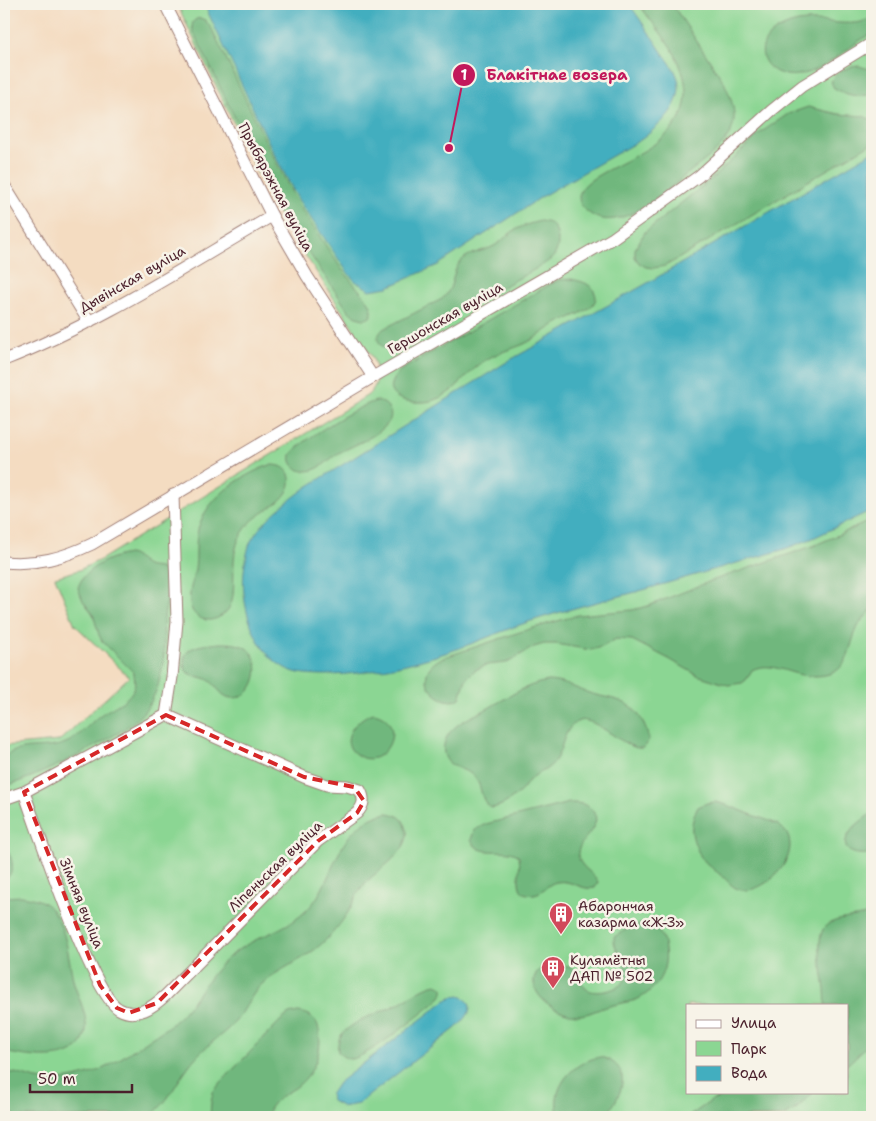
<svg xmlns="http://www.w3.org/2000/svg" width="876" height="1121" viewBox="0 0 876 1121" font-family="'Shantell Sans',sans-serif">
	<rect width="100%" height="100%" fill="#f7f3e8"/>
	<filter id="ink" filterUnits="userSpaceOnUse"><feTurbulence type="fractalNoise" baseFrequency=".02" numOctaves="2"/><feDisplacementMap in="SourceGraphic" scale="10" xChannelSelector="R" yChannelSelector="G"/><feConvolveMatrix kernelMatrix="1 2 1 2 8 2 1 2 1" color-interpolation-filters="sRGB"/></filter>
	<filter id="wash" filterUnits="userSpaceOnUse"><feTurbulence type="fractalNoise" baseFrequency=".0096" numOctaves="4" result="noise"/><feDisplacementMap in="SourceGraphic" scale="20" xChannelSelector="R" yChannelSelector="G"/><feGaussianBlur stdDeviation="1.12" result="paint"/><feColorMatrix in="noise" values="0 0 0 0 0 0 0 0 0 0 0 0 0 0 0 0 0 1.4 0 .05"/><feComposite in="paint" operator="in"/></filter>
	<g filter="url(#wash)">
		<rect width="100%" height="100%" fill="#f4dcc1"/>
		<path fill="#8bd693" stroke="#6a7a5f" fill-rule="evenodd" d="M177,4h695v1113h-868v-371l55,-5 70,-64 -54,-52 -20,-48 24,-7 23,-11 266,-164c12,-12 11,-23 4,-38l-85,-130 -18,-30zM687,1005h160v87h-160z"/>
		<g fill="#70b77d" stroke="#5d6b54">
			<path d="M639,4h33l52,78c6,14 14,31 8,47 -7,19 -30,33 -45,45 -22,18 -69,62 -98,39 -3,-2 -6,-5 -8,-8 -21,-43 140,-45 98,-142 -9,-22 -27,-39 -40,-59z"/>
			<path d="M200,18l5,2 7,9 59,123 27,52 43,64 28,34c11,20 -10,22 -22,7l-61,-90 -22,-40 -70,-146c-3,-8 -3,-13 6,-15z"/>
			<path d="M872,19v14c-24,13 -45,37 -73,42 -34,5 -54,-31 -16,-48 31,-15 57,4 89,-8z"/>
			<path d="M859,66l13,4v24c-14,4 -26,1 -38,-6l-3,-6c4,-11 17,-15 28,-16z"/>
			<polygon points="808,107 838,114 863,116 872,120 872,143 676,260 665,266 654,268 646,267 639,263 635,257 635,249 645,232 715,176 760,133 788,114"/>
			<path d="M541,221c3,1 6,1 8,2 11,6 11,24 5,33 -3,4 -9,7 -13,10l-140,77 -16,5c-9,-5 -9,-12 -2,-19l59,-30c14,-13 8,-24 18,-37 8,-10 23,-10 34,-16 7,-4 12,-10 18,-14 9,-6 19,-9 29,-11z"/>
			<path d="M571,279c8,2 18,3 23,12 11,18 -28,27 -38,33 -11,7 -21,15 -32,20 -11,5 -22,7 -33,13 -24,12 -33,37 -60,44 -24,5 -58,-5 -30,-31l148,-85 10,-5z"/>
			<path d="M377,401c5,1 10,3 12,8 12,20 -39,37 -52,45 -6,4 -11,10 -19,14 -6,3 -12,4 -19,2 -5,-3 -10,-8 -8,-15 4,-11 73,-53 86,-54z"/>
			<path d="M270,465c9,0 15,1 19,9 8,24 -25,35 -38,48 -6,6 -11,14 -14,22 -7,20 1,50 -8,64 -8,13 -28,18 -37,2 -6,-12 1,-28 3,-41 2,-11 0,-23 2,-34 4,-34 44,-60 73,-70z"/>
			<path d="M872,520c0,21 0,43 0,65 0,6 2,17 0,23 -1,5 -9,10 -12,15 -15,26 -6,54 -49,53 -20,0 -40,-16 -59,-6l-6,10 -4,3 -14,2 -31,-10 -28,-16 -37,-19 -16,-1 -12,7 -13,4 -35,-6h-12l-10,3 -28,16 -19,2 -12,5 -9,9 -6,19c-16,13 -55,-22 -18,-40l81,-27 55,-16 54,-5 16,-4 63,-25 102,-35z"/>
			<path d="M128,554c9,1 11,8 19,12 7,3 15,-1 19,8 7,13 -1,31 -2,44 -1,12 0,23 0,34 -1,22 -8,48 -23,63 -13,13 -28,21 -44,30 -30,17 -61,31 -93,42v-30c17,-14 39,-6 59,-13 15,-5 24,-18 36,-28 16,-12 43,-18 34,-44l-31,-31 -3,-6 -6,-21 -10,-13 -5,-13c5,-19 31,-31 50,-34z"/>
			<path d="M220,643c9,0 21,0 29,7 15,14 7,47 -15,48 -12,1 -16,-11 -24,-17 -6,-5 -15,-3 -21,-8 -4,-2 -5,-6 -5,-10 -1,-19 22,-18 36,-20z"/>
			<path d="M549,681c15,1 26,7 40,12 22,7 41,4 54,29 2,5 6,13 5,19 -7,26 -51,-27 -69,-20 -16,7 -15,25 -23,38 -6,10 -14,12 -23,18 -5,3 -7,8 -10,12 -8,8 -20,18 -32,19 -13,-10 -7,-19 -16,-30 -8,-11 -28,-8 -31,-25 -2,-8 3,-19 9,-24 8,-8 20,-13 30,-18 21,-11 42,-27 66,-30z"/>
			<path d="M374,713c36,8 11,60 -17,42 -21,-14 0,-38 17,-42z"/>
			<path d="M715,802c16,3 28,10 43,15 8,3 18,5 24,11 26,23 -18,70 -44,61 -6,-2 -10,-8 -15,-12 -7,-6 -16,-12 -22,-20 -10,-19 -13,-31 -3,-50l9,-4z"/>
			<path d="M569,803c9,0 16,0 22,6 16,16 -13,29 -13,45 1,14 15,17 20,28l-3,6c-13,3 -24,-9 -38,-6 -9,1 -14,11 -23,12 -25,4 -10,-29 -16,-39 -16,-9 -38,4 -47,-15l3,-10 12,-6z"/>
			<path d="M387,813c8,1 14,3 18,11 12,26 -29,45 -42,62 -6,7 -9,15 -13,23 -8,14 -20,28 -32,38 -17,15 -41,22 -57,38 -11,11 -16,26 -26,37 -15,16 -34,26 -47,45 -14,19 -19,35 -39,50h-131l-14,-9v-35c13,-2 21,4 33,6 20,4 44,-1 63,-9 12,-5 22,-13 33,-20 17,-12 37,-22 51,-38 16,-19 27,-40 46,-56 23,-20 57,-25 78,-47 29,-30 26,-85 79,-96z"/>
			<path d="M872,813v40c-14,4 -35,-1 -23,-19 5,-9 15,-15 23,-21z"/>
			<path d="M4,846c9,12 13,24 0,35z"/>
			<path d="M22,896c12,2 22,4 30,14 15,19 16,47 21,69 3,15 12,29 13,44 3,44 -55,35 -82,29v-155z"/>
			<path d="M872,913v128l-25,24v-60h-22c4,-21 -17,-72 5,-82 13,-6 29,-5 42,-10z"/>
			<path d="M641,924c12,1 21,7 23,20 6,24 -6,46 -28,56 -10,3 -20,4 -30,7 -8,2 -16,7 -25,8 -17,1 -45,-13 -47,-32 -2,-19 26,-22 38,-14 7,5 8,16 16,21 10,5 37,-1 38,-14 2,-16 -13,-24 -12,-39l16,-10z"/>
			<path d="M436,984c8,2 9,6 5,13 -12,12 -76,62 -90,62 -5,0 -9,-3 -13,-7 -1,-8 1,-16 7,-21 15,-14 36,-18 53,-27 12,-7 24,-17 38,-20z"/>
			<path d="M298,1012c11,1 19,6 21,18 4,23 -6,45 -24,58 -13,8 -24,13 -29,29h-56l1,-15 2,-10 10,-12 57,-59 9,-7z"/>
			<path d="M601,1057c35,10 20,41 3,60h-45c-10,-28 13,-56 42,-60z"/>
			<polygon points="736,1092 814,1092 796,1109 783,1117 688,1117 711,1101"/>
		</g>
		<g fill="#42aebf" stroke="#466675">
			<path d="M204,4h425c11,15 21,30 31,45 6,9 15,19 18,30 6,26 -18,46 -36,60l-96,55 -108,71 -50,22 -18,3 -15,-9 -7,-8 -49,-72 -23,-43z"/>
			<path d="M872,152v358l-61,29 -29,11c-49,14 -97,28 -146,42 -35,9 -71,18 -105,29 -24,8 -47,18 -71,27 -45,16 -107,31 -155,26 -50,-5 -69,-74 -59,-115 1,-5 2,-12 5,-18 13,-23 35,-38 56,-54l203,-127 134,-75z"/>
			<path d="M460,996c19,8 7,22 -4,32l-98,76 -15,3 -11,-6 -2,-6 8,-12 107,-82 6,-4z"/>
		</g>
	</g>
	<g filter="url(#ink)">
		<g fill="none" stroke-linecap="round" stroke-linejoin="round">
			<g stroke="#9f7e76" stroke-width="13">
				<g id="street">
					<polyline points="165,4 272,216 307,276 373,377"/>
					<polyline points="4,185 89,322"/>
					<path d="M4,360c94,-36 180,-93 268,-144"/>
					<path d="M4,562c32,3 59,-4 88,-18l281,-167 240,-139 86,-62 72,-65 31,-25 70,-43"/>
					<path d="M24,792c13,36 68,203 95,217 18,10 34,-2 47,-14l152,-154 39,-28c7,-8 8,-14 3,-23l-13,-4 -20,-1 -23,-8 -138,-62"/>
					<polyline points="4,799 24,792 166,715 172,677 177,621 173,495"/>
				</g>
			</g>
			<use href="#street" stroke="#fff" stroke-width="11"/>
		</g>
	</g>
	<path fill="none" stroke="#d62828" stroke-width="4" stroke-dasharray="10 6" stroke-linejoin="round" d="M166,715l138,62 50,10 10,14 -7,12 -39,28 -161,162 -28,10 -12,-5 -17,-23 -76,-193z"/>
	<defs>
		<g id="building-pin" transform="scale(1.25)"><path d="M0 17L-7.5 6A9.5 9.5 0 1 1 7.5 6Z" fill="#d1495b" stroke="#f7f3e8"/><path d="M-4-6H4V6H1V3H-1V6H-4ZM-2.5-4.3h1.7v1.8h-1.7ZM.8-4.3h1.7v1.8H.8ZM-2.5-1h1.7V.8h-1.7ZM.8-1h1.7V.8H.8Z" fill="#fff"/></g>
	</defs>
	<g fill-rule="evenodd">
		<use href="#building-pin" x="561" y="914"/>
		<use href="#building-pin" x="553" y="968"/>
	</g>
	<g text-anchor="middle" stroke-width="5" stroke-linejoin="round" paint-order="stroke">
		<g font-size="14" fill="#4a1f2b" stroke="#f7f3e8">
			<text transform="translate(276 187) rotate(62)" y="5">Прыбярэжная вуліца</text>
			<text transform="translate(132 279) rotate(-30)" y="5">Дывінская вуліца</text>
			<text transform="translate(445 318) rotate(-30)" y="5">Гершонская вуліца</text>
			<text transform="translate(275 866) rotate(-44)" y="5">Ліпеньская вуліца</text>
			<text transform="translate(82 903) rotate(68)" y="5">Зімняя вуліца</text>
		</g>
		<g font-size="14" fill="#4a1f2b" stroke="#f7f3e8" text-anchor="start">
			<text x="578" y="911">Абарончая<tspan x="578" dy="16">казарма «Ж-З»</tspan></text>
			<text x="570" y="965">Кулямётны<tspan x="570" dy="16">ДАП № 502</tspan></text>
		</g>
	</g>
	<path fill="none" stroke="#c2185b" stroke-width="2" d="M449 148L464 75"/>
	<g fill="#c2185b" stroke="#f7f3e8" stroke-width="2">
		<circle cx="449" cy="148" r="5"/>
		<circle cx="464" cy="75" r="12"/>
	</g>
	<g font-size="15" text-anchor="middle" font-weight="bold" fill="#fff">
		<text x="464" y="80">1</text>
	</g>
	<g font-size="15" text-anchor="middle" font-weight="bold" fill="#c2185b" stroke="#f7f3e8" stroke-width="5" stroke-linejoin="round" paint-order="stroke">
		<text x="557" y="80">Блакітнае возера</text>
	</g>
	<rect width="876" height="1121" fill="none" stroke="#f7f3e8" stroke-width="20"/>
	<rect x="686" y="1004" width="162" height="90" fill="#f7f3e8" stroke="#b29e9c"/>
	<rect x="696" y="1020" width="25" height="8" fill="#ffffff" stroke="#b29e9c"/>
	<text x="731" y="1028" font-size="15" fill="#4a1f2b">Улица</text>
	<rect x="696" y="1041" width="25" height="15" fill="#8bd693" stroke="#b29e9c"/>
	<text x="731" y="1054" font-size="15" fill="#4a1f2b">Парк</text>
	<rect x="696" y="1066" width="25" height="15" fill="#42aebf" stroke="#b29e9c"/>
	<text x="731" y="1078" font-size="15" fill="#4a1f2b">Вода</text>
	<path d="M30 1084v8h102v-8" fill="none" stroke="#4a1f2b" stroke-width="2.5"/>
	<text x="38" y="1084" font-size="15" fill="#4a1f2b" stroke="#f7f3e8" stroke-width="4" paint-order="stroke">50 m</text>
</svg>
